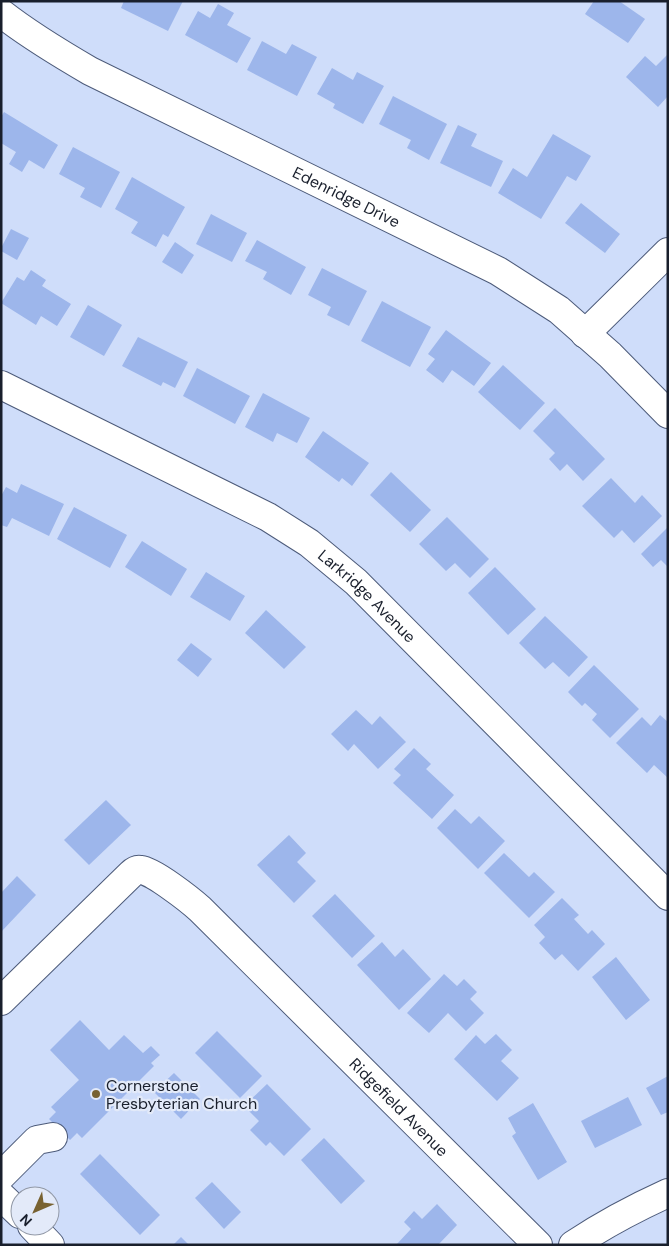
<svg xmlns="http://www.w3.org/2000/svg" width="669" height="1246" viewBox="0 0 669 1246" font-family="'DM Sans',sans-serif">
	<rect width="100%" height="100%" fill="#cfddfa"/>
	<g fill="#9db6eb">
		<polygon points="124,1 183,1 168,31 121,8"/>
		<polygon points="594,1 619,1 645,19 628,43 585,14"/>
		<polygon points="218,4 234,13 227,25 251,38 237,63 185,35 198,11 210,18"/>
		<polygon points="262,41 286,54 292,44 317,57 297,96 247,70"/>
		<polygon points="668,54 668,96 658,107 626,77 645,56 656,66"/>
		<polygon points="332,68 353,80 357,72 384,86 363,124 333,108 335,104 317,94"/>
		<polygon points="393,96 447,124 429,160 407,148 411,140 379,124"/>
		<polygon points="4,112 58,145 44,169 29,160 22,172 9,164 16,152 1,143 1,117"/>
		<polygon points="458,125 477,134 471,146 503,161 491,187 440,163"/>
		<polygon points="553,134 591,156 576,181 567,176 541,219 498,193 513,168 527,177"/>
		<polygon points="73,147 120,172 101,208 80,197 85,188 59,174"/>
		<polygon points="132,177 185,207 168,237 163,234 156,247 131,233 138,222 115,209"/>
		<polygon points="581,203 620,234 605,253 565,223"/>
		<polygon points="211,214 247,233 232,262 196,244"/>
		<polygon points="11,229 29,238 17,260 1,251 1,248"/>
		<polygon points="257,240 306,267 291,295 263,279 267,272 245,261"/>
		<polygon points="175,242 194,255 182,274 162,262"/>
		<polygon points="322,268 367,291 349,326 327,315 331,307 308,295"/>
		<polygon points="31,270 46,280 42,286 71,304 57,326 41,316 36,325 1,303 17,277 24,281"/>
		<polygon points="382,301 431,327 410,367 361,341"/>
		<polygon points="88,305 122,325 104,356 70,337"/>
		<polygon points="446,330 491,363 474,386 452,370 443,383 426,370 435,359 428,354"/>
		<polygon points="138,337 188,362 175,388 163,382 161,386 122,366"/>
		<polygon points="503,365 545,403 520,430 478,392"/>
		<polygon points="197,368 250,396 235,424 183,396"/>
		<polygon points="263,393 310,418 297,443 277,433 273,442 245,427"/>
		<polygon points="555,408 605,459 583,481 567,464 560,471 549,459 555,453 533,431"/>
		<polygon points="323,431 369,463 352,486 342,478 339,482 305,457"/>
		<polygon points="391,472 431,510 410,532 370,495"/>
		<polygon points="611,478 635,503 642,495 662,516 634,543 622,530 614,538 582,506"/>
		<polygon points="21,484 64,504 49,536 12,518 7,527 1,525 1,496 6,487 17,493"/>
		<polygon points="74,507 127,535 110,568 57,539"/>
		<polygon points="447,517 489,559 470,578 455,563 446,571 419,544"/>
		<polygon points="668,527 668,567 661,560 653,567 641,554"/>
		<polygon points="142,541 187,569 171,596 125,567"/>
		<polygon points="495,567 536,609 508,635 468,593"/>
		<polygon points="206,572 245,596 230,621 190,597"/>
		<polygon points="266,610 306,647 284,669 245,633"/>
		<polygon points="545,616 588,657 569,677 553,662 545,669 519,643"/>
		<polygon points="191,643 212,659 198,677 177,660"/>
		<polygon points="594,665 639,709 610,738 592,720 597,714 585,703 582,706 568,692"/>
		<polygon points="356,710 372,725 380,716 406,742 378,769 354,744 348,751 331,734"/>
		<polygon points="660,715 668,722 668,778 654,765 647,773 616,743 642,717 651,726"/>
		<polygon points="414,748 431,764 426,769 454,795 432,819 393,783 401,775 394,769"/>
		<polygon points="106,800 131,825 89,865 64,840"/>
		<polygon points="455,809 471,824 479,816 505,841 478,869 437,828"/>
		<polygon points="289,835 306,853 297,862 316,881 294,903 257,865"/>
		<polygon points="504,853 529,877 534,872 555,892 529,918 484,873"/>
		<polygon points="17,876 36,895 1,932 1,893"/>
		<polygon points="335,894 375,936 352,958 312,916"/>
		<polygon points="562,898 579,915 574,919 588,934 592,930 605,944 578,971 562,954 555,960 539,943 545,937 534,925"/>
		<polygon points="382,942 395,957 403,949 431,979 399,1010 357,965"/>
		<polygon points="616,957 650,1000 626,1020 592,977"/>
		<polygon points="444,974 457,986 464,979 477,992 470,999 484,1013 466,1031 448,1013 429,1033 407,1013"/>
		<polygon points="80,1020 109,1050 124,1035 143,1053 151,1046 160,1055 151,1063 154,1066 82,1138 77,1133 70,1140 49,1119 56,1112 51,1107 79,1080 50,1050"/>
		<polygon points="217,1031 262,1076 240,1098 195,1053"/>
		<polygon points="496,1034 512,1050 501,1061 519,1078 497,1101 454,1059 476,1035 485,1044"/>
		<polygon points="174,1073 200,1099 181,1119 154,1092"/>
		<polygon points="668,1076 668,1112 661,1115 646,1088"/>
		<polygon points="267,1084 311,1129 284,1156 270,1142 266,1146 250,1130 259,1121 244,1106"/>
		<polygon points="628,1097 642,1125 595,1148 581,1121"/>
		<polygon points="533,1103 567,1162 538,1180 512,1136 516,1133 508,1118"/>
		<polygon points="324,1138 365,1181 341,1204 301,1160"/>
		<polygon points="100,1154 160,1215 140,1235 80,1174"/>
		<polygon points="212,1182 241,1212 224,1229 195,1198"/>
		<polygon points="437,1204 457,1225 438,1245 396,1245 411,1229 404,1222 414,1211 422,1219"/>
		<polygon points="181,1237 189,1245 173,1245"/>
	</g>
	<g fill="none" stroke-linecap="round" stroke-linejoin="round">
		<g stroke="#4d5b7a" stroke-width="30">
			<g id="minor">
				<path id="s1" d="M1,13c28,22 58,40 89,58l408,200 61,39 51,45 58,59"/>
				<polyline points="585,334 668,252"/>
				<path id="s2" d="M1,385l267,132 41,26 47,39 312,314"/>
				<path id="s3" d="M1,1001l130,-127c3,-3 6,-5 10,-4 12,1 49,30 59,39l338,336"/>
				<polyline points="1,1176 37,1140 53,1137"/>
				<polyline points="1,1196 20,1214"/>
				<polyline points="32,1226 50,1245"/>
				<path d="M573,1245c30,-20 62,-37 95,-52"/>
			</g>
		</g>
		<use href="#minor" stroke="#fff" stroke-width="28"/>
	</g>
	<circle fill="#786231" stroke="#e3eaf9" stroke-width="2" cx="96" cy="1094" r="5"/>
	<g text-anchor="middle" stroke-width="4.5" stroke-linejoin="round" paint-order="stroke">
		<g font-size="16" fill="#191f2c" stroke="#e3eaf9">
			<text dy="6" stroke="none"><textPath href="#s1" startOffset="392">Edenridge Drive</textPath></text>
			<text dy="6" stroke="none"><textPath href="#s2" startOffset="425">Larkridge Avenue</textPath></text>
			<text dy="6" stroke="none"><textPath href="#s3" startOffset="545">Ridgefield Avenue</textPath></text>
		</g>
		<g font-size="16" fill="#191f2c" stroke="#e3eaf9" text-anchor="start">
			<text x="106" y="1091">Cornerstone<tspan x="106" dy="18">Presbyterian Church</tspan></text>
		</g>
	</g>
	<rect width="669" height="1246" fill="none" stroke="#191f2c" stroke-width="5"/>
	<g transform="translate(35 1211) rotate(225)"><circle r="24" fill="#e3eaf9" stroke="#9299a7"/>
	<path d="M0-4L9 19L0 12L-9 19Z" fill="#786231"/>
	<text y="-8" font-size="14" font-weight="bold" text-anchor="middle" fill="#191f2c">N</text>
	</g>
</svg>
